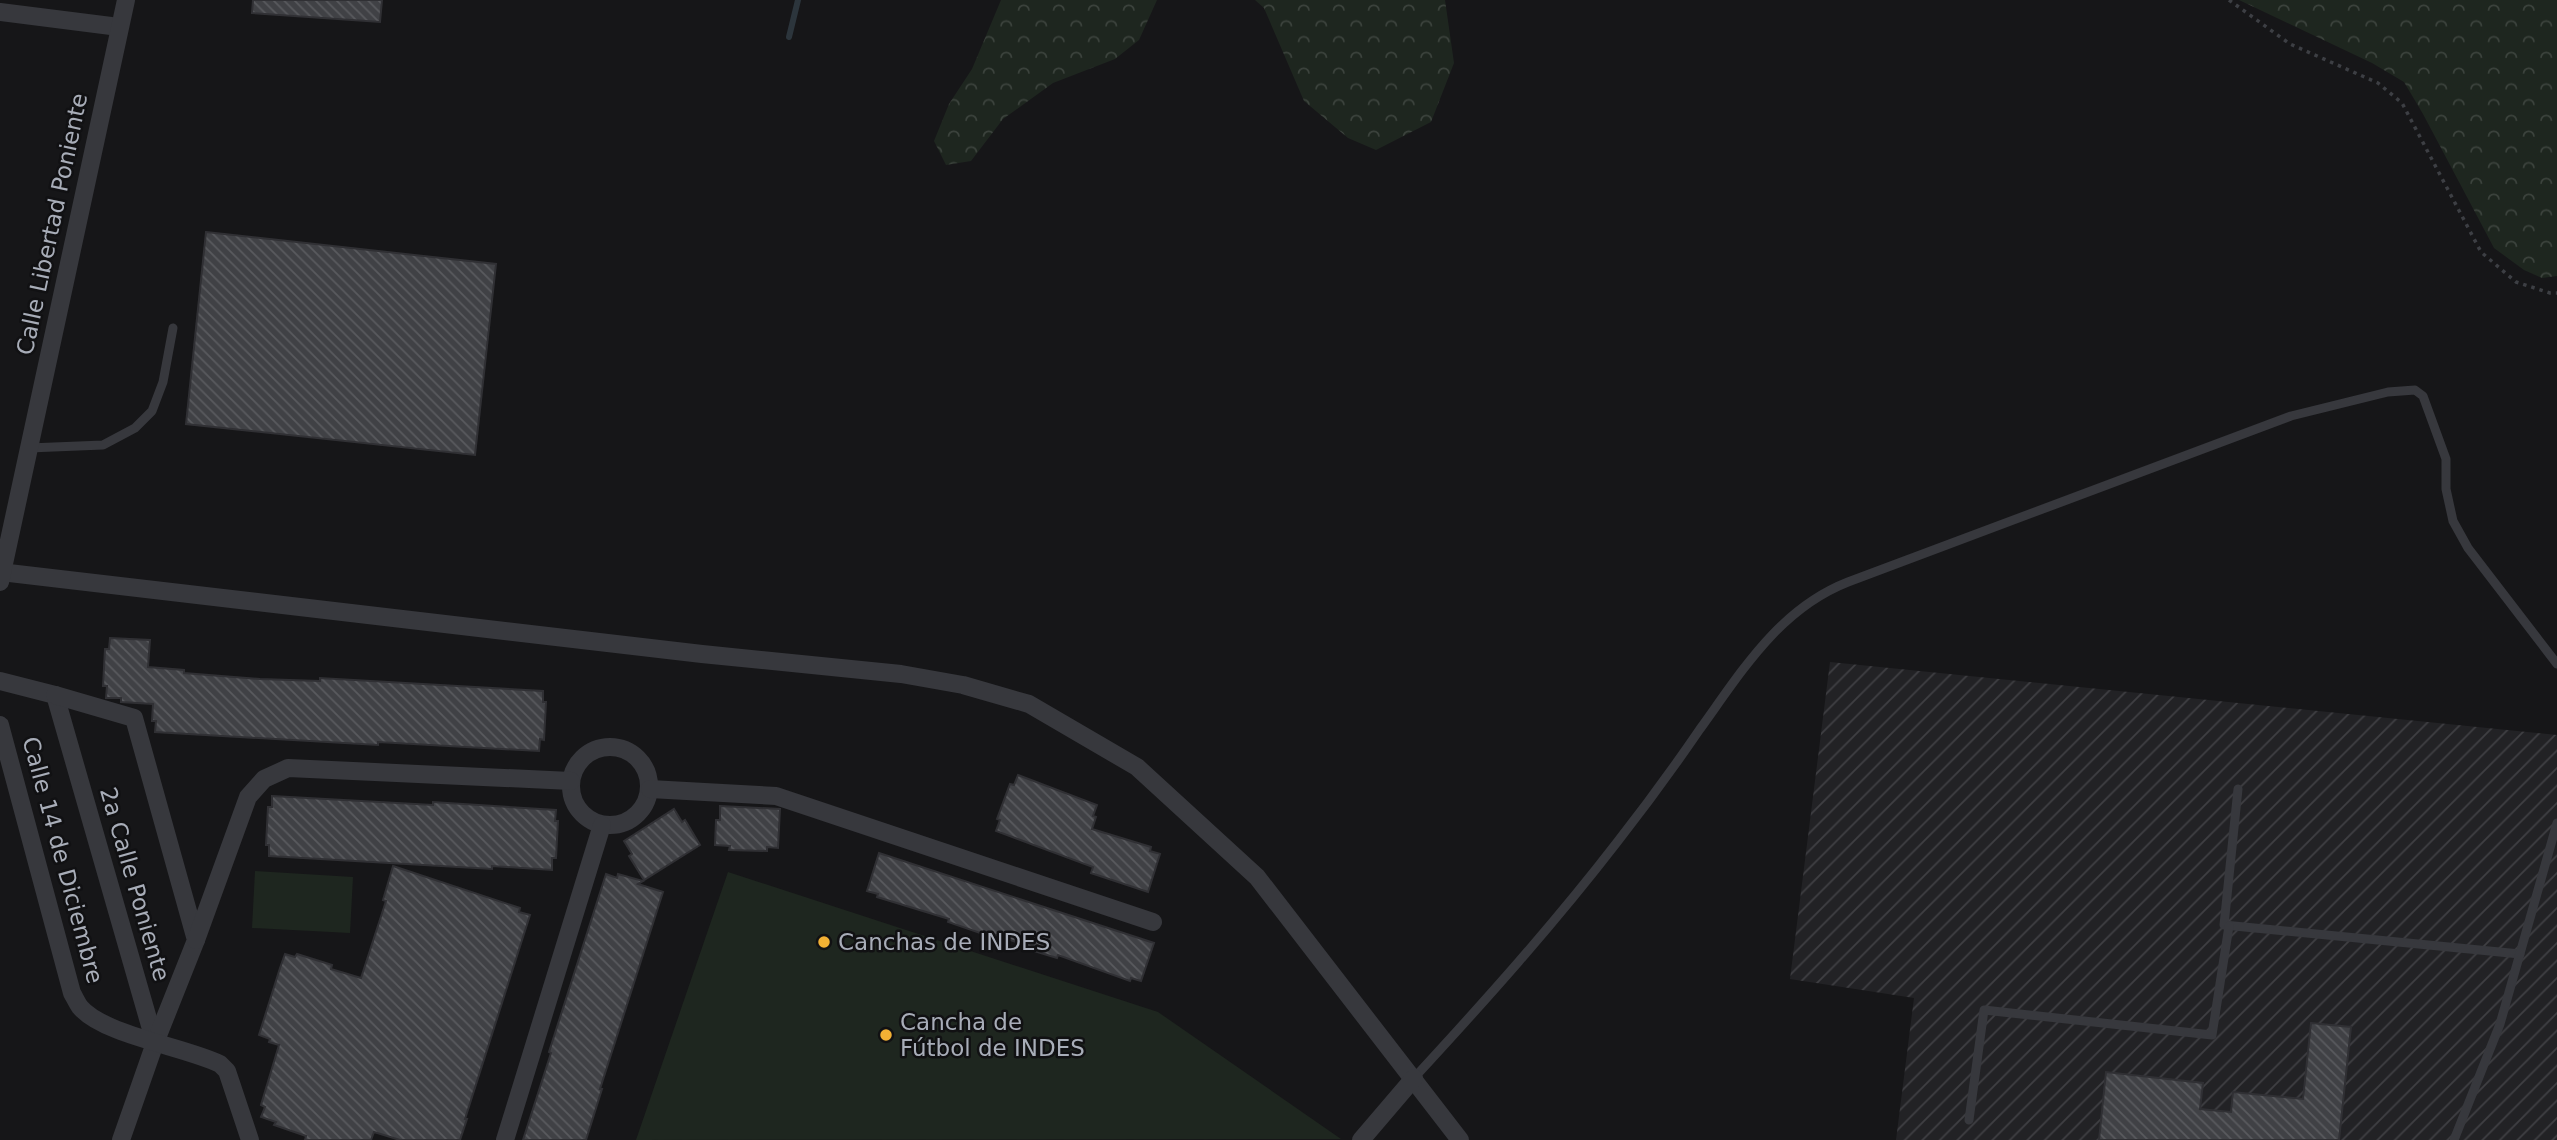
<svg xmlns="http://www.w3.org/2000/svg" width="2557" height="1140" viewBox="0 0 2557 1140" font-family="'DejaVu Sans',sans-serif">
	<defs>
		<pattern id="industrial-furrows" width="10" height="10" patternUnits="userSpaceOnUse" patternTransform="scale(1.75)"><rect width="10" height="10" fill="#222225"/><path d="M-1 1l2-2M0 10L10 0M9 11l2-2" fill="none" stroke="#3f3f43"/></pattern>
		<pattern id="forest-crowns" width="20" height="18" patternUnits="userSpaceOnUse" patternTransform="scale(1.75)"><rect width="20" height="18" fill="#1e261f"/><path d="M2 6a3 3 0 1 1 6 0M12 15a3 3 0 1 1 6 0" fill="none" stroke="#3c433d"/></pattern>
		<pattern id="building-back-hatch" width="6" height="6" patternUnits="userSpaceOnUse" patternTransform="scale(1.75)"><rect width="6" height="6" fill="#404145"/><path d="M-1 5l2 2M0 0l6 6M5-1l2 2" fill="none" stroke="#595a5e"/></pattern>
	</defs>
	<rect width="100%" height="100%" fill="#161618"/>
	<polygon fill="url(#industrial-furrows)" points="1830,662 2557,735 2557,1140 1896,1140 1914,998 1790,979"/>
	<g fill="url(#forest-crowns)">
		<polygon points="1001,0 1157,0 1139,40 1115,59 1053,83 1003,119 971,161 946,165 934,141 949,104 972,69"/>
		<polygon points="1255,0 1445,0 1454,63 1431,122 1376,150 1348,138 1304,101 1264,8"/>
		<polygon points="2239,0 2557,0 2557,276 2542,278 2524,270 2494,248 2423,114 2404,82 2372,63"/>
	</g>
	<g fill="#1e261f">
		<polygon points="255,871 353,877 350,933 252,928"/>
		<polygon points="728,872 1158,1012 1341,1139 636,1140"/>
	</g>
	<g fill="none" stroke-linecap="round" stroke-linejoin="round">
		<polyline stroke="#2c353c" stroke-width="6" points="789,37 798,0"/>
	</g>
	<g fill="url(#building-back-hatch)" stroke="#303034" stroke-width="2">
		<polygon points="253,0 382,0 380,22 252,13"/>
		<polygon points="206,232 496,264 475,455 186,424"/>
		<polygon points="110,638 150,640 148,667 184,670 184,673 260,679 320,681 320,678 543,691 543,702 546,702 544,740 540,739 539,751 378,742 378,745 155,732 156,721 152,721 153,704 121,702 121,698 106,698 107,686 103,686 105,649 109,649"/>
		<polygon points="1018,775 1097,805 1093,816 1096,817 1092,829 1151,847 1150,851 1160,854 1148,892 1091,873 1093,867 996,831 1000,820 997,819 1010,784 1014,785"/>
		<polygon points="272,796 433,805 433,802 556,810 555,821 558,821 556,858 552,858 552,870 492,866 492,869 269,856 269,845 266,845 268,807 272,807"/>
		<polygon points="720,806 780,809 778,848 767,847 767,851 729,850 730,846 715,845 716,820 720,820"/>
		<polygon points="674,809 682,822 685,820 700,845 644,880 629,856 632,854 624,841"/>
		<polygon points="879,853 1154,943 1141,981 1131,978 1130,981 1058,955 1057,958 1021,947 1022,944 984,931 983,934 948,922 949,919 877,897 878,894 867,891"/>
		<polygon points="393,866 520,908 519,912 530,915 465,1119 467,1119 460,1140 400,1140 374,1132 371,1140 305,1140 306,1136 274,1125 276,1122 261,1117 265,1107 261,1105 279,1045 269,1042 270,1039 259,1035 280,968 285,954 295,957 297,954 332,965 331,969 361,978 386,901 383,900"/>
		<polygon points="606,874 617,878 618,874 643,881 638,884 663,892 600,1089 602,1089 586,1140 523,1140 551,1053 549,1052"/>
		<polygon points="2311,1023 2351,1027 2339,1140 2099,1140 2106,1072 2203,1083 2200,1109 2231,1112 2233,1092 2303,1099"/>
	</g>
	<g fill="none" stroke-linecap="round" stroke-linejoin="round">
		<polyline stroke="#3d3f44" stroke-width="3.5" stroke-dasharray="3.5 5" stroke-linecap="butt" points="2229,0 2290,44 2378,83 2402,103 2481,252 2516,282 2550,293 2557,293"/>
		<g stroke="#37383d" stroke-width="9">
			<polyline points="29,448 103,445 135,428 152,411 163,382 173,328"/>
			<polyline points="2238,789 2224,925 2520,954"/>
			<path d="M1414,1078c71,-77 140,-154 204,-237 29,-37 56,-74 82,-112 42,-58 79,-120 148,-147l443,-166 97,-24 27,-2 8,6 23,63v30l7,32 15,27 89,116"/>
			<polyline points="1969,1120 1984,1010 2212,1035 2229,926"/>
			<polyline points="2454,1140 2500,1024 2557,823"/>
		</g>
		<g stroke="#37383d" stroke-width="18">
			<polyline points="0,12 119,27"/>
			<polyline points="0,572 702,654 901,674 963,685 1029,704 1137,767 1257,877 1460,1140"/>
			<polyline points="0,582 126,0"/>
			<polyline points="0,681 55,695 155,1043"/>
			<polyline points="55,695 134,718 196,940 155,1043 121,1140"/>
			<path d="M0,725l72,268c3,5 5,10 8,14 23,28 106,40 140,57l7,7 23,69"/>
			<circle cx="610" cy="786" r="39"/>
			<polyline points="650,789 776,796 1153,922"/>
			<polyline points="196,940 248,797 264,779 288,768 571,781"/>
			<polyline points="505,1140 602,825"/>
			<polyline points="1361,1140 1414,1078"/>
		</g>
	</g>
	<g fill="#f2b134" stroke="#111113" stroke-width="2.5">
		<circle cx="824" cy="942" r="7"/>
		<circle cx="886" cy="1035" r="7"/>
	</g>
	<g text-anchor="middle" stroke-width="5" stroke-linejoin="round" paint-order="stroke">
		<g font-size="23" fill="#a8adb8" stroke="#111113">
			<text transform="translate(52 224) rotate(-78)" y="8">Calle Libertad Poniente</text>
			<text transform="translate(63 860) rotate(75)" y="8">Calle 14 de Diciembre</text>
			<text transform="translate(135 884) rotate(74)" y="8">2a Calle Poniente</text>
		</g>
		<g font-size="23" fill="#a8adb8" stroke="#111113" text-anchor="start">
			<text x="838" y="950">Canchas de INDES</text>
			<text x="900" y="1030">Cancha de<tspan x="900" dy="26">Fútbol de INDES</tspan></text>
		</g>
	</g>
</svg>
